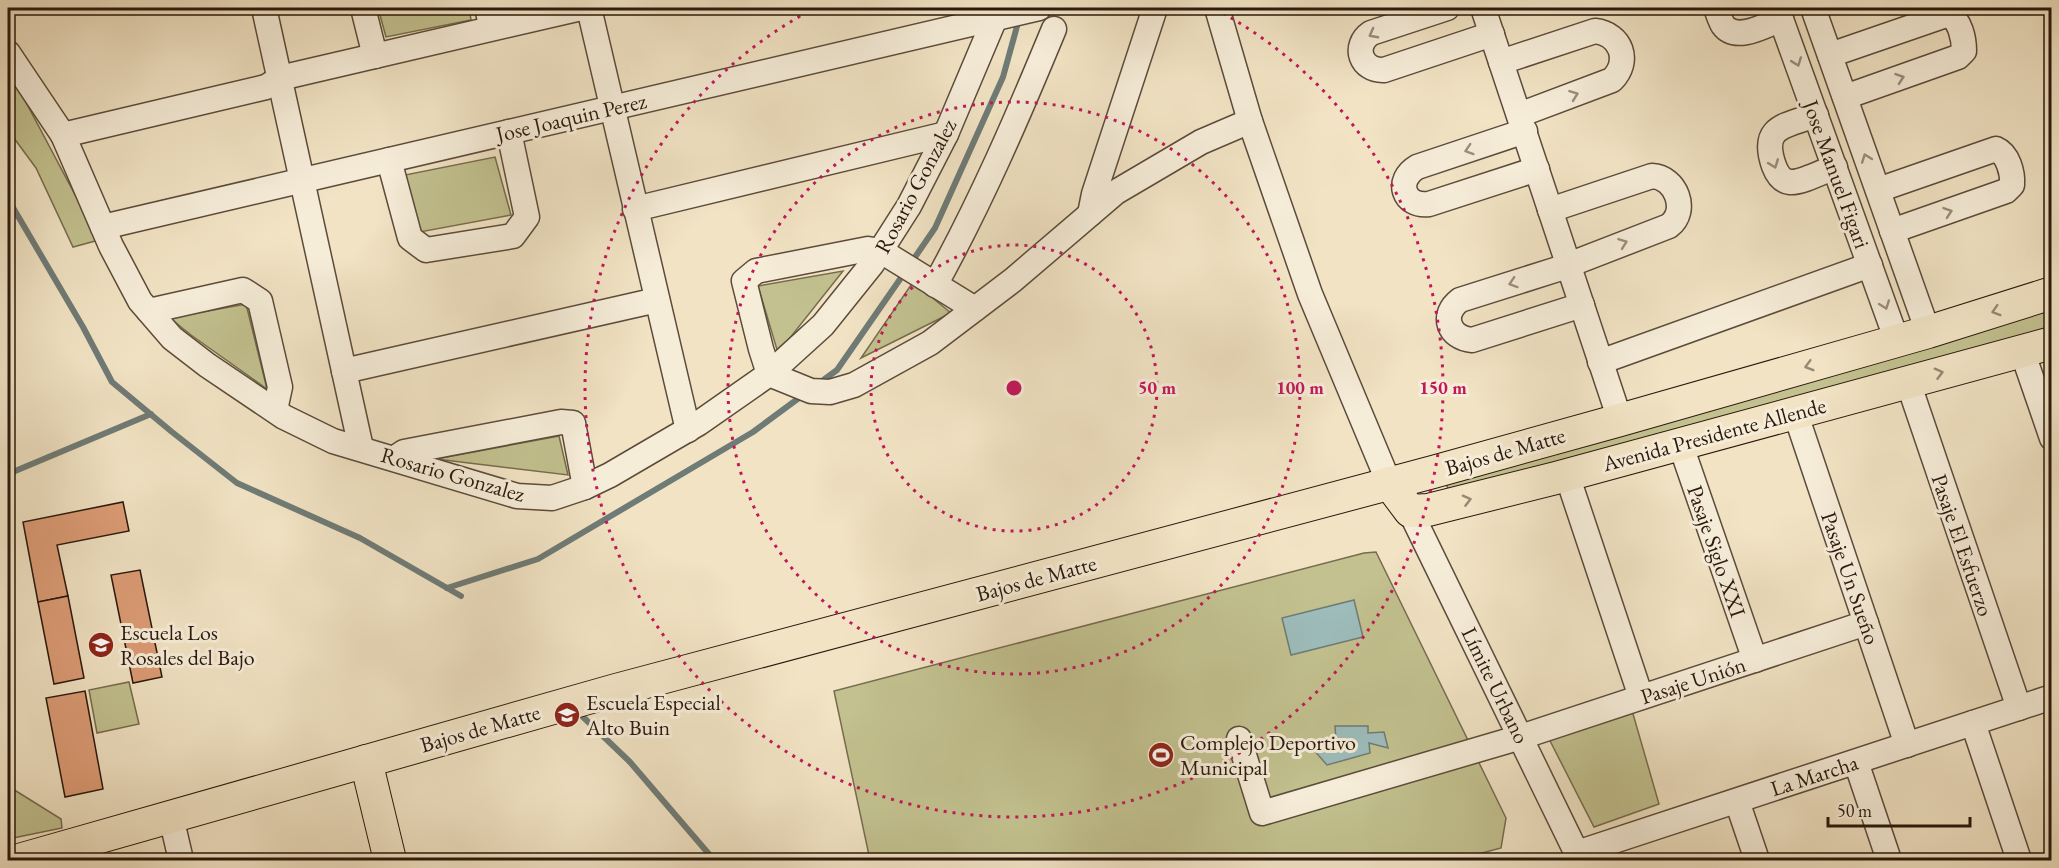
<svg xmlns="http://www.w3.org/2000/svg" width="2059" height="868" viewBox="0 0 2059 868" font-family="'EB Garamond',serif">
	<rect width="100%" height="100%" fill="#f1e3c4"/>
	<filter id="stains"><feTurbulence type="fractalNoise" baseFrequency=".00333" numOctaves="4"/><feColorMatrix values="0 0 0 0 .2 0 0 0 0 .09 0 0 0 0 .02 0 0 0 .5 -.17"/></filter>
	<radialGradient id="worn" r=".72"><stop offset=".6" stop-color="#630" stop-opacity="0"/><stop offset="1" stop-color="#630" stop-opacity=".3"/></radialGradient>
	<g fill="#c2c18f" stroke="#766c4e" stroke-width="1.5">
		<polygon points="378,8 469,8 471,20 386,37"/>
		<polygon points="8,76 21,93 99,240 73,247 36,168 8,130"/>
		<polygon points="495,157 511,215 420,232 405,175"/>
		<polygon points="843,271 778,353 758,286"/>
		<polygon points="913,282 951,313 861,358"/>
		<polygon points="2051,303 2051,336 1451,497 1444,478"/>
		<polygon points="246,304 267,389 191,335 170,318"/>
		<polygon points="559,436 568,475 436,459"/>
		<polygon points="1376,552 1506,818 1501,848 1456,860 870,860 834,691 1364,553"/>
		<polygon points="129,682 139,724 97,733 89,690"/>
		<polygon points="1631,707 1659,804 1594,827 1547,735"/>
		<polygon points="8,786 61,819 62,828 8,839"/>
	</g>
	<g fill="#9dbdbc" stroke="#6f7b76" stroke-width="1.5">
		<polygon points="1354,600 1363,637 1291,655 1282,618"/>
		<polygon points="1335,726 1368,726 1368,733 1384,732 1388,748 1369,743 1370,753 1327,765 1312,748 1319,739 1330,743 1336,741"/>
	</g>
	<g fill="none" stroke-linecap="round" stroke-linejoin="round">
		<g stroke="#6f7b76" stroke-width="6">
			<polyline points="8,199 83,327 112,382 172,432 237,483 360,538 461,596"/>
			<polyline points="911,263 935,228 1003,77 1019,19"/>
			<polyline points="818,384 837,370 905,272"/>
			<polyline points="8,474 151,414"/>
			<polyline points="447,588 538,559 753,432 803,395"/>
			<polyline points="582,716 630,762 714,860"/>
		</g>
	</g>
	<g fill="#dc9c76" stroke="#2a180d" stroke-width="1.5">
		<polygon points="123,502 129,531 57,545 68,596 38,602 23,522"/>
		<polygon points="140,570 162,677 133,683 111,575"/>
		<polygon points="68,596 84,678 54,684 38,602"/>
		<polygon points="85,691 103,789 65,797 46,698"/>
	</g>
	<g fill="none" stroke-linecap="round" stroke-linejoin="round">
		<g stroke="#5c4b3b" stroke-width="27">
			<g id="minor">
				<polyline points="264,8 361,448"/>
				<polyline points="363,8 375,56"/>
				<polyline points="487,8 492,28"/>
				<polyline points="589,8 688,430"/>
				<polyline points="1217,8 1250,121 1310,294 1389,483"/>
				<path d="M1447,8l-76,25c-19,13 -10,38 13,37l108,-36"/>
				<polyline points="1483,8 1620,420"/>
				<path d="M1716,8c2,5 4,12 7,17 13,18 43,0 58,-6"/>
				<polyline points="1777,8 1897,341"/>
				<polyline points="1813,8 1928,332"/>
				<polyline points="8,53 63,135 111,246 140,301 172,338 207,365 284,417 333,441 517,496 552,498 585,487 610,475 699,423 769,374 823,325 872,264 909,206 946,134 995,18 996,8"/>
				<path d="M1830,55l119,-41c11,7 15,24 15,37l-6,6 -113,40"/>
				<path d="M1501,62l94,-31c26,3 36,30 17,49l-93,35"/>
				<path d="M1816,115c-31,11 -56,11 -42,51 3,8 7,15 16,16 11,1 34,-11 45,-15"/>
				<path d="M1525,131l-108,36c-22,13 -14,40 12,37l108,-35"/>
				<polyline points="63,135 266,87 280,78 581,8"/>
				<polyline points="389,160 410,238 426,250 513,236 527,217 509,132"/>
				<path d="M1878,190l118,-41c12,5 17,24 16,36l-6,6 -114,40"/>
				<polyline points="635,209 946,134"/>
				<path d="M1550,210l102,-34c24,1 37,35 17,50l-111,43 -98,31c-20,15 -11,38 12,40l110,-35"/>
				<polyline points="1090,214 1094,194 1155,8"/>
				<polyline points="103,227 1039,8"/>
				<path d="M935,285c46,-83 83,-169 119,-256"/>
				<polyline points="975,309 881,251 868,249 756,271 744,281 761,349 769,374 811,391 830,392 854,385 930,343 1013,280 1116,192 1201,142 1250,121"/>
				<polyline points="149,311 243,290 260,301 280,387 275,410"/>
				<polyline points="2022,351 2052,438"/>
				<polyline points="1600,362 1870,265"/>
				<polyline points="344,371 657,300"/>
				<polyline points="1908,382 2019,708"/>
				<polyline points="1795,412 1907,745"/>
				<polyline points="1680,443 1755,660"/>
				<polyline points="395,458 404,452 561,422 573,423 585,487"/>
				<polyline points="1567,475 1641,697"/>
				<polyline points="1410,511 1580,860"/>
				<polyline points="1973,723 2019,860"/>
				<polyline points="1239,739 1262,813 1521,737 1866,623"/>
				<polyline points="1856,762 1889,860"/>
				<polyline points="1737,801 1757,860"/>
				<polyline points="171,817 181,860"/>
				<polyline points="1577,853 2052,697"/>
			</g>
		</g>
		<g stroke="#2a180d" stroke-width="34">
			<g id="major">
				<polyline points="1389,483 1410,511 1428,510 1556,478 2052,343"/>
				<polyline points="366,761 390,860"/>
				<polyline points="19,860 616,690 1433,472 1620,420 1928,332 2052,293"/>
			</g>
		</g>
		<use href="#minor" stroke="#f6edd9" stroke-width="24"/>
		<use href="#major" stroke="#f1e3c4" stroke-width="32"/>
	</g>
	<defs><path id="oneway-chevron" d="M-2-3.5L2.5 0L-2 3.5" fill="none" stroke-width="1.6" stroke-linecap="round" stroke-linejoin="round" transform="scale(1.5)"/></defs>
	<g stroke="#9a8d7d">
		<use href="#oneway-chevron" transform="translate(1373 34) rotate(152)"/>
		<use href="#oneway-chevron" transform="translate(1797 62) rotate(70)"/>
		<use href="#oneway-chevron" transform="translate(1900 78) rotate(-19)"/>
		<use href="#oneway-chevron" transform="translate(1574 95) rotate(-20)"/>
		<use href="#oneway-chevron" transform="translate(1469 150) rotate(162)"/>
		<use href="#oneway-chevron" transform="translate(1866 158) rotate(-110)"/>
		<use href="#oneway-chevron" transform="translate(1774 164) rotate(69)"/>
		<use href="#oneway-chevron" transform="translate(1948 212) rotate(-19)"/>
		<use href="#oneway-chevron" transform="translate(1623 243) rotate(-20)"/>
		<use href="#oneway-chevron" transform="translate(1513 283) rotate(162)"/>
		<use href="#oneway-chevron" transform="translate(1885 305) rotate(70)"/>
	</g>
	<g stroke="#978872">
		<use href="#oneway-chevron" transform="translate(1996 311) rotate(163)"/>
		<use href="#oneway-chevron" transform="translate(1809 366) rotate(164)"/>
		<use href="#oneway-chevron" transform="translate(1939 373) rotate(-15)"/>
		<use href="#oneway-chevron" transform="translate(1467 500) rotate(-14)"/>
	</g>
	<g fill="none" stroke="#c2185b" stroke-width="3" stroke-dasharray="3 6">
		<circle cx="1014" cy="388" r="143"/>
		<circle cx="1014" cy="388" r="286"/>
		<path d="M1215 9A429 429 0 1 1 813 9"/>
	</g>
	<defs>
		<g id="school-disc" transform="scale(1.35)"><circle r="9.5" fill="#8f2418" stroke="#f6edd9"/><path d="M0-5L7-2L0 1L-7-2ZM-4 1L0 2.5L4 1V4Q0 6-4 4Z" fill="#fff"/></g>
		<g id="stadium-disc" transform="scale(1.35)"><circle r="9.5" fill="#8f2418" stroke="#f6edd9"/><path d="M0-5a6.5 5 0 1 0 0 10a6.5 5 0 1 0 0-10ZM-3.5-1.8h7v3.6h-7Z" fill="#fff"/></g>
	</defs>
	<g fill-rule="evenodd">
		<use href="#school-disc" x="101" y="645"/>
		<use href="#school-disc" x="567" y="715"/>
		<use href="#stadium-disc" x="1161" y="755"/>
	</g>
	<g text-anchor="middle" stroke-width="6" stroke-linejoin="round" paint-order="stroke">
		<g font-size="22" fill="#2a180d" stroke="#f6edd9">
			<text transform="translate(571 117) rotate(-13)" y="8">Jose Joaquin Perez</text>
			<text transform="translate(1837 174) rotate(70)" y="8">Jose Manuel Figari</text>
			<text transform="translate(915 186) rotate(-62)" y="8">Rosario Gonzalez</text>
			<text transform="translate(1714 434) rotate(-15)" y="8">Avenida Presidente Allende</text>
			<text transform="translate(1505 451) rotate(-16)" y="8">Bajos de Matte</text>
			<text transform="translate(453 474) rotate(16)" y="8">Rosario Gonzalez</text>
			<text transform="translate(1963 545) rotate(71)" y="8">Pasaje El Esfuerzo</text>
			<text transform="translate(1717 551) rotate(71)" y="8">Pasaje Siglo XXI</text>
			<text transform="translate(1036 578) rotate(-15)" y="8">Bajos de Matte</text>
			<text transform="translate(1851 578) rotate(71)" y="8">Pasaje Un Sueño</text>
			<text transform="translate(1693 680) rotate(-18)" y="8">Pasaje Unión</text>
			<text transform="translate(1496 685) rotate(64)" y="8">Límite Urbano</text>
			<text transform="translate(480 728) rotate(-16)" y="8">Bajos de Matte</text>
			<text transform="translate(1814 775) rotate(-18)" y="8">La Marcha</text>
		</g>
		<g font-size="22" fill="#2a180d" stroke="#f6edd9" text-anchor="start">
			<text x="120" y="640">Escuela Los<tspan x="120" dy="25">Rosales del Bajo</tspan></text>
			<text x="586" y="710">Escuela Especial<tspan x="586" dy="25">Alto Buin</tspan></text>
			<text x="1180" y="750">Complejo Deportivo<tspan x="1180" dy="25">Municipal</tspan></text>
		</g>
	</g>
	<circle cx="1014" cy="388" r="9" fill="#c2185b" stroke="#f6edd9" stroke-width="3"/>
	<g font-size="18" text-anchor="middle" font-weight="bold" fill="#c2185b" stroke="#f6edd9" stroke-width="6" stroke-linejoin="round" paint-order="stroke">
		<text x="1157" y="394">50 m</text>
		<text x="1300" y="394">100 m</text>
		<text x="1443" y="394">150 m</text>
	</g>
	<rect width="2059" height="868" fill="none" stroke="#f1e3c4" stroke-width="30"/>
	<rect x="9" y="9" width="2041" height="850" fill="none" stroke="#2a180d" stroke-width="3"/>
	<rect x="15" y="15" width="2029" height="838" fill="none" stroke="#2a180d" stroke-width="1.5"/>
	<path d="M1828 817v9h142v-9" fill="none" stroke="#2a180d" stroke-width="3"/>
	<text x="1837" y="817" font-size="18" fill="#2a180d" stroke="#f6edd9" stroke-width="4.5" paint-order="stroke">50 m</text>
	<rect width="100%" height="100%" filter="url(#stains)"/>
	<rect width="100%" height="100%" fill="url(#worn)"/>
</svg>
